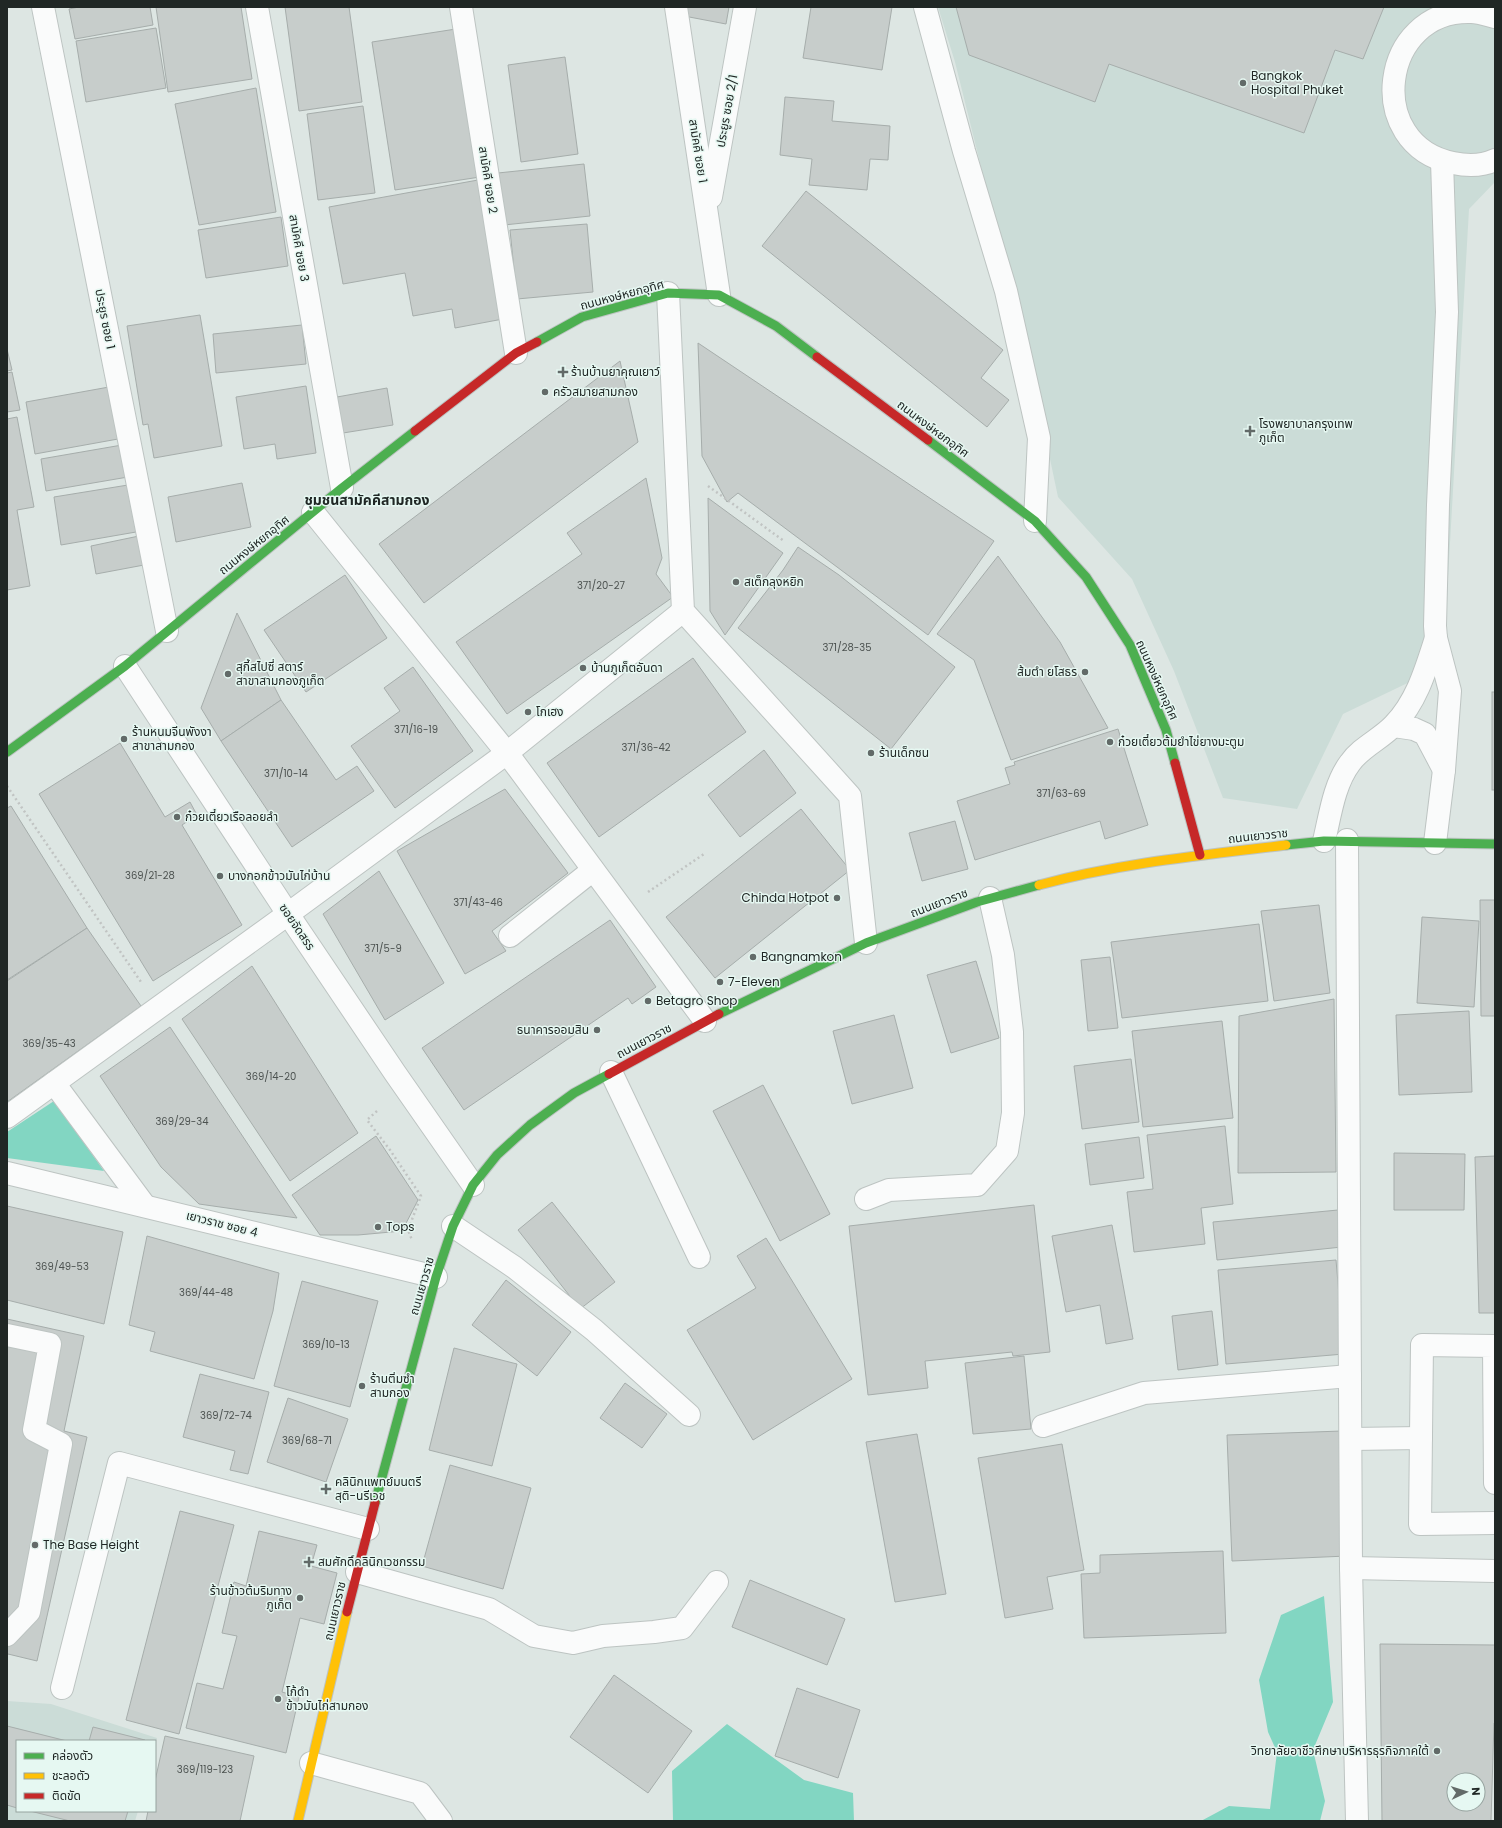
<svg xmlns="http://www.w3.org/2000/svg" width="1502" height="1828" viewBox="0 0 1502 1828" font-family="Poppins,'Noto Sans Thai',sans-serif">
	<rect width="100%" height="100%" fill="#dde6e3"/>
	<g fill="#cbdcd7">
		<polygon points="938,7 1495,7 1495,182 1469,209 1443,666 1343,714 1297,809 1223,798 1174,671 1132,579 1058,497 1030,364 955,62"/>
		<polygon points="7,1701 51,1704 157,1738 155,1744 155,1741 17,1741 17,1811 138,1811 135,1821 7,1821"/>
	</g>
	<g fill="#82d6c2">
		<polygon points="54,1101 104,1171 7,1158 7,1132"/>
		<polygon points="1324,1596 1333,1702 1313,1750 1325,1801 1320,1821 1201,1821 1229,1806 1270,1809 1277,1752 1268,1732 1259,1680 1281,1615"/>
		<polygon points="727,1724 804,1780 853,1793 854,1821 673,1821 672,1771"/>
	</g>
	<g fill="#c7cdcb" stroke="#a6adab" fill-rule="evenodd">
		<polygon points="79,7 150,7 153,25 75,39 69,9"/>
		<polygon points="156,7 241,7 252,79 168,92"/>
		<polygon points="285,7 349,7 362,102 299,111"/>
		<polygon points="686,7 729,7 726,24 684,16"/>
		<polygon points="811,7 892,7 882,70 803,58"/>
		<polygon points="956,7 1384,7 1363,59 1335,50 1304,133 1109,64 1095,102 969,55"/>
		<polygon points="156,28 166,88 86,102 76,41"/>
		<polygon points="456,29 480,177 395,190 372,42"/>
		<polygon points="565,57 578,154 521,162 508,65"/>
		<polygon points="256,88 276,212 199,225 175,104"/>
		<polygon points="785,97 834,101 832,121 890,126 888,160 870,159 867,190 809,185 812,159 780,155"/>
		<polygon points="363,106 375,193 318,200 307,114"/>
		<polygon points="584,164 590,216 504,225 498,173"/>
		<polygon points="478,180 503,319 455,328 452,309 413,316 405,273 343,284 329,207"/>
		<polygon points="806,191 1003,350 981,378 1009,400 987,427 762,246"/>
		<polygon points="281,217 288,266 206,278 198,230"/>
		<polygon points="587,224 593,292 517,299 510,230"/>
		<polygon points="200,315 222,446 154,458 148,424 143,425 127,326"/>
		<polygon points="302,325 306,364 216,373 213,334"/>
		<polygon points="698,343 994,541 928,635 738,493 727,502 702,456"/>
		<polygon points="7,349 12,370 7,371"/>
		<polygon points="620,361 638,442 424,603 379,544"/>
		<polygon points="12,372 20,410 7,412 7,373"/>
		<polygon points="306,386 316,453 277,459 275,444 244,449 236,397"/>
		<polygon points="109,387 118,439 35,454 26,402"/>
		<polygon points="387,388 393,425 343,433 337,397"/>
		<polygon points="17,417 34,507 17,510 30,586 7,590 7,419"/>
		<polygon points="122,445 128,477 46,491 41,459"/>
		<polygon points="646,478 662,558 656,574 673,597 507,714 456,642 582,554 567,533"/>
		<polygon points="242,483 251,527 176,542 168,497"/>
		<polygon points="128,485 136,532 61,545 54,497"/>
		<polygon points="708,498 783,553 725,635 710,611"/>
		<polygon points="139,536 144,565 96,574 91,546"/>
		<polygon points="798,547 839,575 955,667 891,749 738,628 783,570"/>
		<polygon points="998,556 1060,642 1108,728 1011,760 974,660 937,634"/>
		<polygon points="345,575 387,638 306,692 264,630"/>
		<polygon points="237,613 281,700 221,741 201,708"/>
		<polygon points="693,658 746,732 599,837 547,763"/>
		<polygon points="413,667 473,751 395,808 351,746 400,711 384,688"/>
		<rect x="1492" y="692" width="3" height="98"/>
		<polygon points="281,700 336,780 357,766 374,791 292,847 221,741"/>
		<polygon points="1118,729 1148,825 1105,839 1100,821 975,860 957,801 1010,784 1005,768 1015,765 1014,762"/>
		<polygon points="120,743 165,817 190,802 197,815 182,825 242,925 153,981 39,794"/>
		<polygon points="764,750 796,793 740,837 708,795"/>
		<polygon points="505,789 568,873 492,931 506,951 465,974 397,851"/>
		<polygon points="11,806 87,928 7,980 7,808"/>
		<polygon points="801,809 850,870 715,978 666,917"/>
		<polygon points="955,821 968,869 922,881 909,833"/>
		<polygon points="379,871 444,983 385,1020 323,914"/>
		<polygon points="1480,900 1495,900 1495,1016 1481,1016"/>
		<polygon points="1319,905 1330,993 1274,1001 1261,911"/>
		<polygon points="1422,917 1479,921 1474,1007 1417,1003"/>
		<polygon points="610,920 656,987 632,1004 628,998 464,1110 422,1048"/>
		<polygon points="1259,924 1268,1001 1122,1018 1111,942"/>
		<polygon points="87,928 141,1006 7,1102 7,981"/>
		<polygon points="1110,957 1118,1028 1088,1031 1081,960"/>
		<polygon points="976,961 999,1038 951,1053 927,975"/>
		<polygon points="252,966 358,1133 290,1181 182,1019"/>
		<polygon points="1334,999 1336,1172 1238,1173 1239,1016"/>
		<polygon points="1469,1011 1472,1092 1399,1095 1396,1015"/>
		<polygon points="894,1015 913,1088 852,1104 833,1031"/>
		<polygon points="1222,1021 1233,1118 1143,1127 1132,1031"/>
		<polygon points="170,1027 297,1218 199,1204 161,1167 100,1076"/>
		<polygon points="1131,1059 1139,1122 1082,1129 1074,1066"/>
		<polygon points="763,1085 830,1214 780,1241 713,1111"/>
		<polygon points="1225,1126 1233,1204 1201,1208 1205,1244 1134,1252 1127,1192 1153,1189 1147,1135"/>
		<polygon points="376,1136 418,1200 402,1231 358,1235 320,1235 292,1195"/>
		<polygon points="1139,1137 1144,1178 1090,1185 1085,1144"/>
		<polygon points="1394,1153 1465,1154 1464,1210 1394,1210"/>
		<polygon points="1495,1156 1495,1313 1479,1313 1475,1157"/>
		<polygon points="552,1202 615,1282 580,1309 518,1230"/>
		<polygon points="1034,1205 1050,1352 1013,1356 1012,1352 925,1361 928,1388 868,1395 849,1226"/>
		<polygon points="7,1206 123,1232 104,1324 7,1300"/>
		<polygon points="1338,1210 1342,1247 1217,1260 1213,1222"/>
		<polygon points="1112,1225 1133,1339 1106,1344 1100,1305 1066,1312 1052,1236"/>
		<polygon points="147,1236 279,1273 273,1311 254,1379 150,1351 155,1332 129,1325"/>
		<polygon points="766,1238 852,1379 753,1440 687,1330 756,1288 737,1256"/>
		<polygon points="1336,1260 1344,1354 1226,1364 1218,1270"/>
		<polygon points="506,1280 571,1332 537,1376 472,1325"/>
		<polygon points="302,1281 378,1301 350,1407 274,1386"/>
		<polygon points="1212,1311 1218,1365 1178,1370 1172,1316"/>
		<polygon points="7,1319 84,1336 64,1431 87,1437 37,1661 8,1654 7,1656"/>
		<polygon points="454,1348 517,1364 492,1466 429,1450"/>
		<polygon points="1024,1356 1031,1429 973,1434 965,1363"/>
		<polygon points="200,1374 269,1392 248,1474 230,1470 235,1451 183,1437"/>
		<polygon points="625,1383 667,1414 642,1448 600,1418"/>
		<polygon points="288,1398 348,1419 326,1482 267,1462"/>
		<polygon points="1342,1431 1347,1556 1232,1561 1227,1435"/>
		<polygon points="917,1434 946,1594 895,1602 866,1442"/>
		<polygon points="1062,1444 1084,1570 1047,1577 1053,1609 1005,1618 978,1458"/>
		<polygon points="450,1465 531,1488 503,1589 422,1566"/>
		<polygon points="180,1511 234,1525 179,1734 126,1720"/>
		<polygon points="259,1531 317,1545 311,1566 337,1573 324,1624 300,1618 282,1692 299,1697 286,1753 186,1728 197,1683 223,1689 237,1636 222,1633 234,1582 246,1586"/>
		<polygon points="1223,1551 1226,1633 1084,1638 1081,1574 1100,1573 1100,1555"/>
		<polygon points="750,1580 845,1619 827,1665 732,1627"/>
		<path d="M1380,1644l115,1v78h-1l-3,98h-109zM1454,1780h24v24h-24z"/>
		<polygon points="614,1675 692,1731 648,1793 570,1737"/>
		<polygon points="797,1688 860,1710 838,1778 775,1756"/>
		<polygon points="7,1726 67,1741 17,1741 17,1808 7,1805"/>
		<polygon points="93,1727 145,1740 145,1741 89,1741"/>
		<polygon points="165,1736 254,1756 240,1821 146,1821 148,1811 155,1811 155,1781"/>
		<polygon points="30,1811 128,1811 125,1821 70,1821"/>
	</g>
	<g fill="none" stroke-linecap="round" stroke-linejoin="round">
		<g stroke="#bdc4c2" stroke-width="24">
			<g id="lane">
				<polyline points="925,7 964,151 1006,291 1039,438 1035,521"/>
				<path d="M1495,17c-8,-2 -16,-5 -24,-5 -91,-3 -108,133 -18,151 14,3 29,3 42,-3"/>
				<polyline points="1394,726 1414,729 1425,734 1444,770"/>
				<path d="M1324,841c6,-25 10,-57 26,-78 11,-16 31,-24 44,-38 23,-24 32,-56 42,-87"/>
				<polyline points="1435,843 1444,770 1450,691 1436,638 1435,626 1438,505 1447,312 1442,161"/>
				<polyline points="510,936 593,870"/>
				<polyline points="611,1072 699,1257"/>
				<polyline points="866,1199 889,1190 977,1185 1007,1151 1013,1113 1012,1032 1003,955 990,898"/>
				<polyline points="453,1226 514,1267 594,1330 689,1415"/>
				<polyline points="7,1335 50,1344 34,1430 61,1444 29,1612 7,1635"/>
				<polyline points="1043,1426 1144,1393 1350,1376"/>
				<polyline points="1351,1439 1421,1438"/>
				<polyline points="1495,1483 1494,1346 1422,1345 1420,1524 1495,1523"/>
				<polyline points="357,1572 489,1609 534,1636 573,1643 603,1636 654,1632 682,1628 717,1582"/>
				<polyline points="62,1688 119,1463 368,1529"/>
				<polyline points="311,1763 420,1793 441,1821"/>
			</g>
		</g>
		<g stroke="#bdc4c2" stroke-width="24">
			<g id="street">
				<polyline points="43,7 167,631"/>
				<polyline points="257,7 342,488"/>
				<polyline points="461,7 516,353"/>
				<polyline points="676,7 719,295"/>
				<polyline points="711,197 745,7"/>
				<polyline points="668,293 683,611 850,796 866,943"/>
				<polyline points="313,512 507,753 705,1021"/>
				<polyline points="125,666 288,914 395,1073 473,1185"/>
				<polyline points="1347,840 1351,1568 1357,1821"/>
				<polyline points="54,1083 145,1206"/>
				<polyline points="7,1117 288,914 507,753 683,611"/>
				<polyline points="7,1173 436,1277"/>
				<polyline points="1351,1568 1495,1571"/>
			</g>
		</g>
		<g stroke="#bdc4c2" stroke-width="11">
			<g id="fast">
				<polyline points="537,342 582,317 668,293 719,295 776,326 817,357"/>
				<polyline points="928,440 1035,521 1086,577 1130,645 1166,730 1175,763"/>
				<polyline points="7,752 125,666 342,488 415,431"/>
				<polyline points="1286,845 1324,841 1495,844"/>
				<polyline points="719,1014 866,943 977,902 1039,885"/>
				<polyline points="375,1503 436,1277 453,1226 473,1185 497,1155 530,1125 574,1093 609,1074"/>
			</g>
		</g>
		<g stroke="#bdc4c2" stroke-width="11">
			<g id="slow">
				<path d="M1039,885c81,-22 165,-30 247,-40"/>
				<polyline points="298,1821 347,1612"/>
			</g>
		</g>
		<g stroke="#bdc4c2" stroke-width="11">
			<g id="jam">
				<polyline points="817,357 928,440"/>
				<polyline points="415,431 516,353 537,342"/>
				<polyline points="1175,763 1200,855"/>
				<polyline points="609,1074 719,1014"/>
				<polyline points="347,1612 375,1503"/>
			</g>
		</g>
		<g stroke="#c1c4c3" stroke-width="2.5" stroke-dasharray="2 3" stroke-linecap="butt">
			<polyline points="708,486 784,541"/>
			<polyline points="7,786 141,982"/>
			<polyline points="648,892 704,854"/>
			<polyline points="377,1111 367,1120 390,1150 421,1196 408,1230 412,1240"/>
		</g>
		<use href="#lane" stroke="#fafbfb" stroke-width="22"/>
		<use href="#street" stroke="#fafbfb" stroke-width="22"/>
		<use href="#fast" stroke="#4caf50" stroke-width="9"/>
		<use href="#slow" stroke="#ffc107" stroke-width="9"/>
		<use href="#jam" stroke="#c62828" stroke-width="9"/>
	</g>
	<g fill="#626a68" stroke="#e6f8f2" stroke-width="1.5">
		<circle cx="1243" cy="83" r="4"/>
		<path d="M561 366h4v4h4v4h-4v4h-4v-4h-4v-4h4z"/>
		<circle cx="545" cy="392" r="4"/>
		<path d="M1248 425h4v4h4v4h-4v4h-4v-4h-4v-4h4z"/>
		<circle cx="736" cy="582" r="4"/>
		<circle cx="583" cy="668" r="4"/>
		<circle cx="1085" cy="672" r="4"/>
		<circle cx="228" cy="674" r="4"/>
		<circle cx="528" cy="712" r="4"/>
		<circle cx="124" cy="739" r="4"/>
		<circle cx="1110" cy="742" r="4"/>
		<circle cx="871" cy="753" r="4"/>
		<circle cx="177" cy="817" r="4"/>
		<circle cx="220" cy="876" r="4"/>
		<circle cx="837" cy="898" r="4"/>
		<circle cx="753" cy="957" r="4"/>
		<circle cx="720" cy="982" r="4"/>
		<circle cx="648" cy="1001" r="4"/>
		<circle cx="597" cy="1030" r="4"/>
		<circle cx="378" cy="1227" r="4"/>
		<circle cx="362" cy="1386" r="4"/>
		<path d="M324 1483h4v4h4v4h-4v4h-4v-4h-4v-4h4z"/>
		<circle cx="35" cy="1545" r="4"/>
		<path d="M307 1556h4v4h4v4h-4v4h-4v-4h-4v-4h4z"/>
		<circle cx="300" cy="1598" r="4"/>
		<circle cx="278" cy="1699" r="4"/>
		<circle cx="1437" cy="1751" r="4"/>
	</g>
	<g text-anchor="middle" stroke-width="3" stroke-linejoin="round" paint-order="stroke">
		<g font-size="10" fill="#4c5250">
			<text x="601" y="589">371/20-27</text>
			<text x="847" y="651">371/28-35</text>
			<text x="416" y="733">371/16-19</text>
			<text x="646" y="751">371/36-42</text>
			<text x="286" y="777">371/10-14</text>
			<text x="1061" y="797">371/63-69</text>
			<text x="150" y="879">369/21-28</text>
			<text x="478" y="906">371/43-46</text>
			<text x="383" y="952">371/5-9</text>
			<text x="49" y="1047">369/35-43</text>
			<text x="271" y="1080">369/14-20</text>
			<text x="182" y="1125">369/29-34</text>
			<text x="62" y="1270">369/49-53</text>
			<text x="206" y="1296">369/44-48</text>
			<text x="326" y="1348">369/10-13</text>
			<text x="226" y="1419">369/72-74</text>
			<text x="307" y="1444">369/68-71</text>
			<text x="205" y="1773">369/119-123</text>
		</g>
		<g font-size="12" fill="#202725" stroke="#e6f8f2" text-anchor="start">
			<text x="1251" y="80">Bangkok<tspan x="1251" dy="14">Hospital Phuket</tspan></text>
			<text x="571" y="376">ร้านบ้านยาคุณเยาว์</text>
			<text x="553" y="396">ครัวสมายสามกอง</text>
			<text x="1259" y="428">โรงพยาบาลกรุงเทพ<tspan x="1259" dy="14">ภูเก็ต</tspan></text>
			<text x="744" y="586">สเต็กลุงหยิก</text>
			<text x="236" y="671">สุกี้สไปซี่ สตาร์<tspan x="236" dy="14">สาขาสามกองภูเก็ต</tspan></text>
			<text x="591" y="672">บ้านภูเก็ตอันดา</text>
			<text x="1077" y="676" text-anchor="end">ส้มตำ ยโสธร</text>
			<text x="536" y="716">โกเฮง</text>
			<text x="132" y="736">ร้านหนมจีนพังงา<tspan x="132" dy="14">สาขาสามกอง</tspan></text>
			<text x="1118" y="746">ก๋วยเตี๋ยวต้มยำไข่ยางมะตูม</text>
			<text x="879" y="757">ร้านเด็กซน</text>
			<text x="185" y="821">ก๋วยเตี๋ยวเรือลอยลำ</text>
			<text x="228" y="880">บางกอกข้าวมันไก่บ้าน</text>
			<text x="829" y="902" text-anchor="end">Chinda Hotpot</text>
			<text x="761" y="961">Bangnamkon</text>
			<text x="728" y="986">7-Eleven</text>
			<text x="656" y="1005">Betagro Shop</text>
			<text x="589" y="1034" text-anchor="end">ธนาคารออมสิน</text>
			<text x="386" y="1231">Tops</text>
			<text x="370" y="1383">ร้านติ่มซำ<tspan x="370" dy="14">สามกอง</tspan></text>
			<text x="335" y="1486">คลินิกแพทย์มนตรี<tspan x="335" dy="14">สุติ-นรีเวช</tspan></text>
			<text x="43" y="1549">The Base Height</text>
			<text x="318" y="1566">สมศักดิ์คลินิกเวชกรรม</text>
			<text x="292" y="1595" text-anchor="end">ร้านข้าวต้มริมทาง<tspan x="292" dy="14">ภูเก็ต</tspan></text>
			<text x="286" y="1696">โก้ดำ<tspan x="286" dy="14">ข้าวมันไก่สามกอง</tspan></text>
			<text x="1429" y="1755" text-anchor="end">วิทยาลัยอาชีวศึกษาบริหารธุรกิจภาคใต้</text>
		</g>
		<g font-size="12" fill="#202725" stroke="#e6f8f2">
			<text transform="translate(727 111) rotate(-80)" y="4">ประยูร ซอย 2/1</text>
			<text transform="translate(698 151) rotate(81)" y="4">สามัคคี ซอย 1</text>
			<text transform="translate(488 180) rotate(81)" y="4">สามัคคี ซอย 2</text>
			<text transform="translate(299 248) rotate(80)" y="4">สามัคคี ซอย 3</text>
			<text transform="translate(622 295) rotate(-15)" y="4">ถนนหงษ์หยกอุทิศ</text>
			<text transform="translate(105 319) rotate(79)" y="4">ประยูร ซอย 1</text>
			<text transform="translate(933 429) rotate(37)" y="4">ถนนหงษ์หยกอุทิศ</text>
			<text transform="translate(254 545) rotate(-39)" y="4">ถนนหงษ์หยกอุทิศ</text>
			<text transform="translate(1157 680) rotate(66)" y="4">ถนนหงษ์หยกอุทิศ</text>
			<text transform="translate(1258 836) rotate(-6)" y="4">ถนนเยาวราช</text>
			<text transform="translate(939 903) rotate(-21)" y="4">ถนนเยาวราช</text>
			<text transform="translate(297 927) rotate(56)" y="4">ซอยจัดสรร</text>
			<text transform="translate(644 1041) rotate(-28)" y="4">ถนนเยาวราช</text>
			<text transform="translate(222 1224) rotate(14)" y="4">เยาวราช ซอย 4</text>
			<text transform="translate(422 1286) rotate(-74)" y="4">ถนนเยาวราช</text>
			<text transform="translate(335 1611) rotate(-77)" y="4">ถนนเยาวราช</text>
		</g>
		<g font-size="14" font-weight="bold" fill="#202725" stroke="#e6f8f2">
			<text x="367" y="505">ชุมชนสามัคคีสามกอง</text>
		</g>
	</g>
	<rect width="1502" height="1828" fill="none" stroke="#202725" stroke-width="16"/>
	<rect x="16" y="1740" width="140" height="72" fill="#e6f8f2" stroke="#97a4a0"/>
	<rect x="24" y="1753" width="20" height="6" fill="#4caf50" stroke="#97a4a0"/>
	<text x="52" y="1760" font-size="12" fill="#202725">คล่องตัว</text>
	<rect x="24" y="1773" width="20" height="6" fill="#ffc107" stroke="#97a4a0"/>
	<text x="52" y="1780" font-size="12" fill="#202725">ชะลอตัว</text>
	<rect x="24" y="1793" width="20" height="6" fill="#c62828" stroke="#97a4a0"/>
	<text x="52" y="1800" font-size="12" fill="#202725">ติดขัด</text>
	<g transform="translate(1466 1792) rotate(86)"><circle r="19" fill="#e6f8f2" stroke="#97a4a0"/>
	<path d="M0-3L7 15L0 10L-7 15Z" fill="#626a68"/>
	<text y="-6" font-size="11" font-weight="bold" text-anchor="middle" fill="#202725">N</text>
	</g>
</svg>
